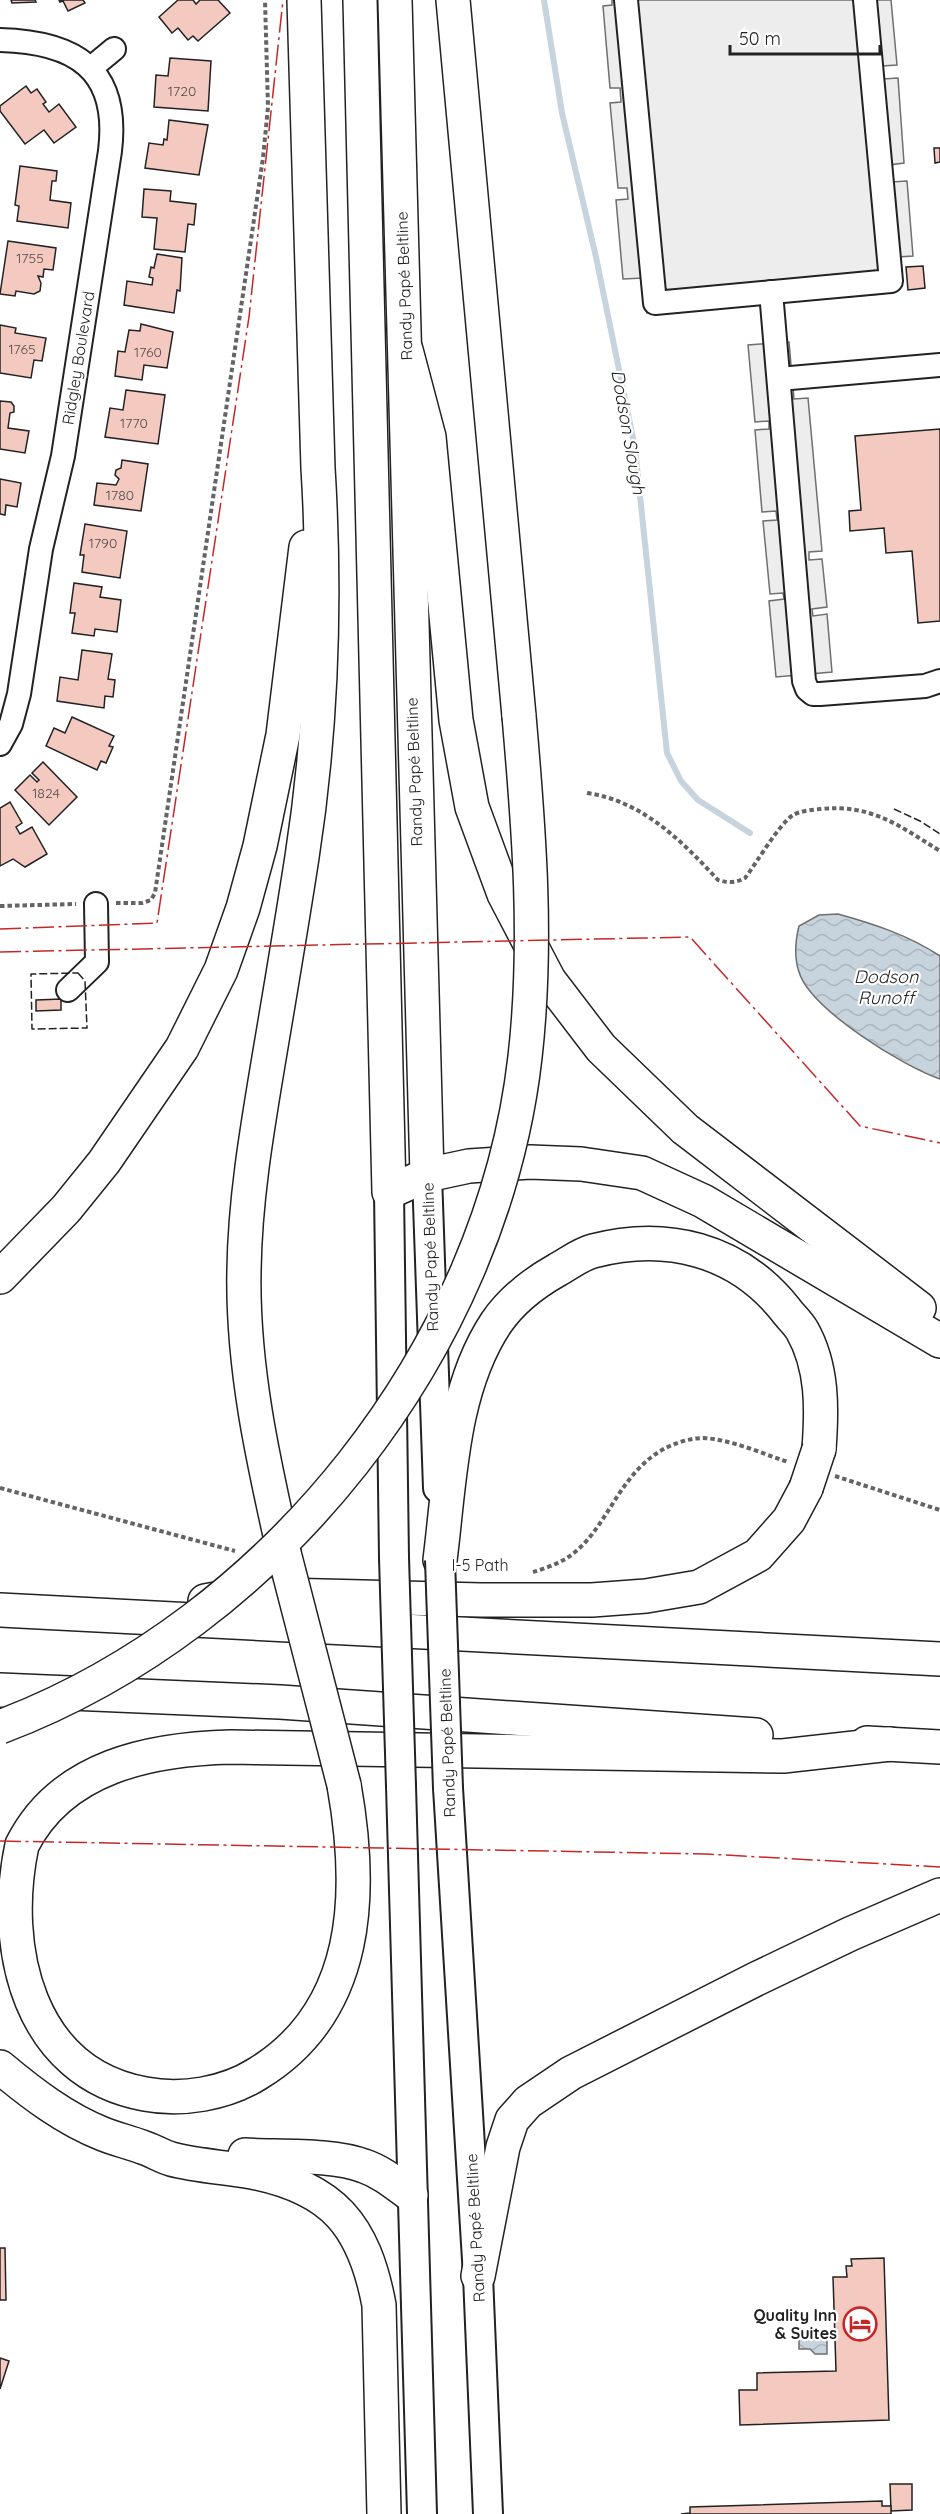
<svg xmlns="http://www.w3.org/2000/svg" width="940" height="2514" viewBox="0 0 940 2514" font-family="Quicksand,sans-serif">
	<defs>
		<pattern id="water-waves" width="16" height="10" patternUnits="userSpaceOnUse" patternTransform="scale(1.5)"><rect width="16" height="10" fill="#c7d3dd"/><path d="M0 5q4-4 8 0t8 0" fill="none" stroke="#abb5bd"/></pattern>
	</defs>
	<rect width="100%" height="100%" fill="#fff"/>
	<g fill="#ededed" stroke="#6f6f6f" stroke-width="1.5">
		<polygon points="612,0 891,0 897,65 882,66 883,79 898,78 904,163 889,165 891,182 907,181 913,256 898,257 893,291 882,294 647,313 644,278 623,279 616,200 628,199 627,188 618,188 610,103 621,102 620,88 610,88 603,6 612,5"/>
		<polygon points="789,342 794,399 808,398 822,551 809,552 809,560 822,559 827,607 812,609 813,616 827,614 832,672 776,677 769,601 784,599 783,593 770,594 763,521 777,520 776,511 762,512 755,430 769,429 769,421 755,422 748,345"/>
	</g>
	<g fill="url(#water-waves)" stroke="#6f6f6f" stroke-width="1.5">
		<path d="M838,914c36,10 70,21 102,42v123c-36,-12 -130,-70 -141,-107 -5,-15 -4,-30 0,-46l20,-11z"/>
		<polygon points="827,2336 827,2354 815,2354 810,2349 799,2349 799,2337"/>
	</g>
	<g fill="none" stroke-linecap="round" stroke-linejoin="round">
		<polyline stroke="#c7d3dd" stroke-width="6" points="544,0 562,113 596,257 635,448 667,753 681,781 698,800 750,833"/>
	</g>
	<g fill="#f3c9c0" stroke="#222" stroke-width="1.5">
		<polygon points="11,0 35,0 36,2 12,3"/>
		<polygon points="59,0 83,0 85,3 68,11 63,1 60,2"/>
		<polygon points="178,0 193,0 196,4 200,0 218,0 230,13 198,41 193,36 188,40 178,28 172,33 159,17"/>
		<polygon points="170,58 211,61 208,111 154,107 156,75 168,76"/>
		<polygon points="26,86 31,93 37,89 46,102 43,104 49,112 59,104 76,127 54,143 44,130 25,144 0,111 0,106"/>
		<polygon points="169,120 208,125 199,175 145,168 149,143 163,145 164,139 167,140"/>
		<polygon points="934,148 940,148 940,162 935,163"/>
		<polygon points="20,166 57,171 56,181 52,181 50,200 71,203 68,228 17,221 19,206 15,205"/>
		<polygon points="144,189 171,191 170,201 196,204 194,225 188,224 185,252 154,249 157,218 142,217"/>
		<polygon points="8,241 56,248 53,270 44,269 43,277 38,276 41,283 40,291 34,294 16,291 15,296 0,294"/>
		<polygon points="157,254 182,258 180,291 177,290 174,313 124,305 127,281 152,285 153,278 149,277 151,267 154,268"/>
		<polygon points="923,266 925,288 908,290 906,267"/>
		<polygon points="141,324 173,332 167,368 144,365 142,380 115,376 118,351 125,352 129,330 140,331"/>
		<polygon points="0,325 16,328 15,333 46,338 42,361 34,360 31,378 0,373"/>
		<polygon points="126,390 165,395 158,444 105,437 110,408 123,410"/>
		<polygon points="0,401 11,402 14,406 14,412 10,413 8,428 29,431 25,453 0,449"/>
		<polygon points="940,429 940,621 918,623 912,551 886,553 884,528 850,531 849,511 861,510 855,436"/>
		<polygon points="122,460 148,464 141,511 94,505 97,483 116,485 119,479 115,475 116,470 121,468"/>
		<polygon points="0,479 21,483 17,507 6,505 5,515 0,514"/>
		<polygon points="85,524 127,531 120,578 82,572 84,555 80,555"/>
		<polygon points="74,583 102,587 100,597 121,600 117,632 95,629 94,636 72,633 75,613 70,613"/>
		<polygon points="82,650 112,654 108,679 115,680 113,697 105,696 104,708 57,701 60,677 78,680"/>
		<polygon points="72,717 114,736 109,746 113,747 106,763 101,761 97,770 46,746 54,728 65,733"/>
		<polygon points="43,762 77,797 49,825 15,790 30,775 37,782 39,780 32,773"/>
		<polygon points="10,802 22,823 16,827 20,834 32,827 47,854 25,867 13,859 0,866 0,808"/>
		<polygon points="61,999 61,1010 36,1011 36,1000"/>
		<polygon points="0,2248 5,2248 6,2300 0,2300"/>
		<polygon points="884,2258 889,2420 740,2425 739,2390 757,2390 757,2373 836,2371 833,2277 847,2277 846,2266 852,2266 851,2259"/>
		<polygon points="0,2358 9,2361 0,2389"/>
		<polygon points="890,2484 912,2484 912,2510 891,2511"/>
		<polygon points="882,2501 882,2506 891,2506 891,2514 681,2514 690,2513 690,2507"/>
	</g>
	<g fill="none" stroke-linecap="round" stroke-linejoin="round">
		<g stroke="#222" stroke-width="26">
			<g id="minor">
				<polyline points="626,0 655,303 891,281 865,0"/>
				<path d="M0,40c75,2 120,29 110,111l-47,305 -22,93 -22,145 -8,30 -11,20"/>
				<polyline points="91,68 114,49"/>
				<polyline points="771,292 804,681 807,689 813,694 820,694 925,686 940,681"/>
				<polyline points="779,379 940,365"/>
				<polyline points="68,990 97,962 96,904"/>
			</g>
		</g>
		<g stroke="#222" stroke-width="32">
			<g id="major">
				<polyline points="427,1175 438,1488"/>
				<polyline points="389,1192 394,1558"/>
				<polyline points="401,1786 422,2514"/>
				<polyline points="448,1788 478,2276 488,2514"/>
			</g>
		</g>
		<g stroke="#222" stroke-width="36">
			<g id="highway">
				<polyline points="360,0 389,1192 427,1175 469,1166 530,1162 581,1164 642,1173 703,1201 940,1341"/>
				<path d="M395,0c12,392 19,784 32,1175"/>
				<polyline points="453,0 519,716"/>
				<polyline points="406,350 429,437 456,720 472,807 504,894 549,980 601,1048 685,1129 919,1308"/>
				<polyline points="0,1277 66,1209 104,1162 182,1048 221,970 243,908 260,846 283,735 306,547"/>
				<path d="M284,1553c-21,-93 -42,-187 -40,-283 1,-73 14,-146 26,-218 11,-65 22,-130 32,-195 20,-129 24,-259 16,-389l-14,-468"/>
				<path d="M440,1560c10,-78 11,-169 56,-237 15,-22 38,-40 61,-53 11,-6 24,-16 36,-19 73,-19 144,-2 192,58 5,7 12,13 17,21 21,37 20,79 17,119"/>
				<polyline points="205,1601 243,1594 481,1600 592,1600 646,1596 699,1587 758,1555 789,1520 806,1488"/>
				<polyline points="0,1610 940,1659"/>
				<polyline points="0,1690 280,1702 756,1735"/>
				<polyline points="867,1743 940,1747"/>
				<path d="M344,1785c19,107 17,226 -87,289 -32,20 -75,27 -112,20 -116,-21 -145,-145 -123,-249 40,-79 129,-96 209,-98l552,9 107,-12"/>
				<path d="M0,2067c31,26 65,52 103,67 12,5 26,8 39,13 10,3 19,9 29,12 26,7 54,8 81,13 81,16 112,53 127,133l5,209"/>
				<path d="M245,2155c34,2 89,-1 119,11 18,6 32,18 47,29"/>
				<polyline points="478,2276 503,2147 512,2120 528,2102 571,2073 756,1979 850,1934 940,1895"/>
			</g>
		</g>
		<g stroke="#646464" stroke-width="4" stroke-dasharray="4.5 3" stroke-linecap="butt">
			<path d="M587,793c55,8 94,47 131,87 10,3 18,3 27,-2 11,-14 34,-54 48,-63 7,-4 19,-5 27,-6 52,-5 78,16 120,42"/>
			<polyline points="116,903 142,903 151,900 155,893 263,158 268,107 265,0"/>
			<polyline points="0,906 76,904"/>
			<polyline points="835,1476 940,1510"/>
			<polyline points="0,1488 235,1551"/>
			<path d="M533,1572c11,-3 24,-8 34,-14 43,-28 50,-89 105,-113 10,-4 21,-7 32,-7 28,2 57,15 84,24"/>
		</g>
		<use href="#minor" stroke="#fff" stroke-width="22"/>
		<use href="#major" stroke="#fff" stroke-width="28"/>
		<use href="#highway" stroke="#fff" stroke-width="33"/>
		<g stroke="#222" stroke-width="32" stroke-linecap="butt">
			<g id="major-bridge">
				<polyline points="394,1558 401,1786"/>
				<polyline points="440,1560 448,1788"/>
			</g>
		</g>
		<g stroke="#222" stroke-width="36" stroke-linecap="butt">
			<g id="highway-bridge">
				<polyline points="806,1488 819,1449"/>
				<polyline points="284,1553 344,1785"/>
				<path d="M0,1727c275,-104 492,-378 525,-670 13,-114 4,-227 -6,-341"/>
			</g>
		</g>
		<use href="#major-bridge" stroke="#fff" stroke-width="28"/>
		<use href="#highway-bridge" stroke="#fff" stroke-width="33"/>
		<g stroke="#222" stroke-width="1.5" stroke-dasharray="8 3" stroke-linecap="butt">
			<polyline points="894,809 920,821 940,834"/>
			<polygon points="78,973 85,981 87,1028 32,1029 31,974"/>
		</g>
		<g stroke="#c62828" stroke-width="1.5" stroke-dasharray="21 4.5 3 4.5" stroke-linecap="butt">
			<polyline points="0,929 157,923 249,317 283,0"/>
			<polyline points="0,952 690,937 860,1126 940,1143"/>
			<polyline points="0,1841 706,1854 940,1867"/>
		</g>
	</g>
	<defs>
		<g id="hotel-ring" transform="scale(1.725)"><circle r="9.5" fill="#fff" stroke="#c62828" stroke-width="1.5"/><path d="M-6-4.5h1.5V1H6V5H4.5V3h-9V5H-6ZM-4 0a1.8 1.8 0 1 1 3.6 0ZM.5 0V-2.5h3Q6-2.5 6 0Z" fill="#c62828"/></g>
	</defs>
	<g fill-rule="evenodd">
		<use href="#hotel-ring" x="860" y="2324"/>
	</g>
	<g text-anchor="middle" stroke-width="4.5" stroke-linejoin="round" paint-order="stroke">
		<g font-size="14" fill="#564c4a">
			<text x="182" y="96">1720</text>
			<text x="30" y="263">1755</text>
			<text x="22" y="354">1765</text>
			<text x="148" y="357">1760</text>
			<text x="134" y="428">1770</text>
			<text x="120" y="500">1780</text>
			<text x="103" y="548">1790</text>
			<text x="46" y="798">1824</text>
		</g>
		<g font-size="16" fill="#222" stroke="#fff">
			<text transform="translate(404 286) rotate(-92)" y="6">Randy Papé Beltline</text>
			<text transform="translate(78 358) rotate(-81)" y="6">Ridgley Boulevard</text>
			<text transform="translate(414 772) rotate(-92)" y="6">Randy Papé Beltline</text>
			<text transform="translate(430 1257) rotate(-92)" y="6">Randy Papé Beltline</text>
			<text x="480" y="1571">I-5 Path</text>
			<text transform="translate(447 1743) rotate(-92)" y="6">Randy Papé Beltline</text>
			<text transform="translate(475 2228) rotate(-93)" y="6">Randy Papé Beltline</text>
		</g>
		<g font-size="16" font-weight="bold" fill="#222" stroke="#fff" text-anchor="end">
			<text x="837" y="2321">Quality Inn<tspan x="837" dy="18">&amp; Suites</tspan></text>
		</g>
		<g font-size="18" font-style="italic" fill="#222" stroke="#fff">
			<text transform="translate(628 432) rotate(80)" y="6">Dodson Slough</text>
			<text x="886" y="983">Dodson<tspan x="886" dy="21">Runoff</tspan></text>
		</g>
	</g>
	<path d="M730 45v9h150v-9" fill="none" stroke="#222222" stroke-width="3"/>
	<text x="739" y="45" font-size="18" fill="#222222" stroke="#ffffff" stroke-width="4.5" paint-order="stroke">50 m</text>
</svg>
